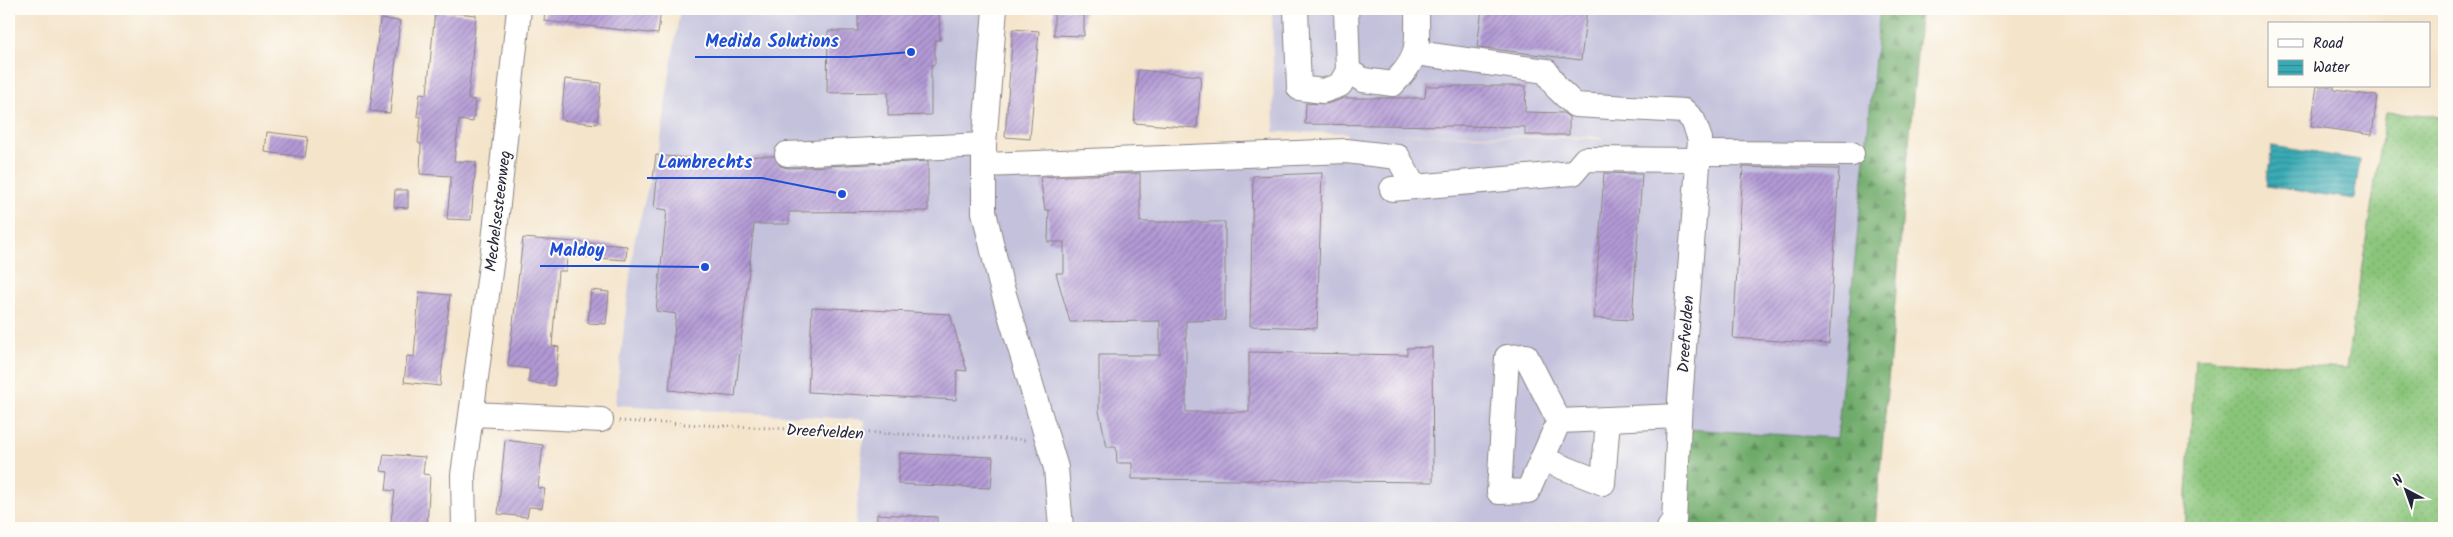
<svg xmlns="http://www.w3.org/2000/svg" width="2453" height="537" viewBox="0 0 2453 537" font-family="Kalam,sans-serif">
	<defs>
		<pattern id="grass-dots" width="8" height="8" patternUnits="userSpaceOnUse" patternTransform="scale(1.25)"><rect width="8" height="8" fill="#89c479"/><path d="M2 2h.1M6 6h.1" fill="none" stroke="#76a86a" stroke-width="1.8" stroke-linecap="round"/></pattern>
		<pattern id="forest-firs" width="22" height="20" patternUnits="userSpaceOnUse" patternTransform="scale(1.25)"><rect width="22" height="20" fill="#6eaa69"/><path d="M5 1l3.5 6h-7zM16 11l3.5 6h-7z" fill="#5a8a58"/></pattern>
		<pattern id="water-rules" width="6" height="5" patternUnits="userSpaceOnUse" patternTransform="scale(1.25)"><rect width="6" height="5" fill="#3aabb4"/><path d="M0 2.5h6" fill="none" stroke="#308b94"/></pattern>
		<pattern id="building-hatch" width="6" height="6" patternUnits="userSpaceOnUse" patternTransform="scale(1.25)"><rect width="6" height="6" fill="#b39ad5"/><path d="M-1 1l2-2M0 6l6-6M5 7l2-2" fill="none" stroke="#917dae"/></pattern>
	</defs>
	<rect width="100%" height="100%" fill="#fdfcf7"/>
	<filter id="ink" filterUnits="userSpaceOnUse"><feTurbulence type="fractalNoise" baseFrequency=".02" numOctaves="2"/><feDisplacementMap in="SourceGraphic" scale="10" xChannelSelector="R" yChannelSelector="G"/><feConvolveMatrix kernelMatrix="1 2 1 2 8 2 1 2 1" color-interpolation-filters="sRGB"/></filter>
	<filter id="wash" filterUnits="userSpaceOnUse"><feTurbulence type="fractalNoise" baseFrequency=".0096" numOctaves="4" result="noise"/><feDisplacementMap in="SourceGraphic" scale="20" xChannelSelector="R" yChannelSelector="G"/><feGaussianBlur stdDeviation="1.12" result="paint"/><feColorMatrix in="noise" values="0 0 0 0 0 0 0 0 0 0 0 0 0 0 0 0 0 1.4 0 .05"/><feComposite in="paint" operator="in"/></filter>
	<g filter="url(#wash)">
		<rect width="100%" height="100%" fill="#f4e4ca"/>
		<polygon fill="#c3c1db" points="680,9 988,9 972,161 1346,156 1347,133 1602,139 1601,137 1274,132 1272,9 1904,9 1867,141 1837,438 1686,429 1681,528 855,528 865,420 615,405 634,242 659,144"/>
		<polygon fill="url(#grass-dots)" stroke="#56735a" points="2386,112 2444,116 2444,528 2185,528 2195,358 2346,368"/>
		<polygon fill="url(#forest-firs)" stroke="#486652" points="1880,9 1921,9 1875,528 1681,528 1685,429 1837,438"/>
		<polygon fill="url(#water-rules)" stroke="#2e6678" points="2272,146 2360,160 2354,199 2266,186"/>
		<g id="blocks">
			<g fill="url(#building-hatch)">
				<polygon points="545,9 661,9 658,34 544,21"/>
				<polygon points="858,9 939,9 940,40 935,40 935,64 931,65 931,115 888,116 888,92 827,93 828,31 858,31"/>
				<polygon points="1054,9 1084,9 1084,36 1054,35"/>
				<polygon points="1482,9 1587,9 1581,60 1477,47"/>
				<polygon points="435,11 476,15 468,99 475,100 473,122 459,120 454,161 476,162 471,220 447,219 451,176 420,174 421,144 418,143 421,117 417,116 420,93 427,94"/>
				<polygon points="380,19 400,21 390,113 370,111"/>
				<polygon points="1013,29 1039,31 1030,139 1005,137"/>
				<polygon points="1138,70 1201,76 1197,128 1134,123"/>
				<polygon points="565,79 601,83 597,124 561,120"/>
				<polygon points="1426,86 1526,86 1525,112 1563,113 1569,117 1569,135 1525,135 1525,127 1305,124 1306,103 1327,104 1345,98 1425,98"/>
				<polygon points="2317,86 2334,86 2334,90 2377,96 2372,135 2311,126"/>
				<polygon points="267,132 308,137 305,157 265,152"/>
				<polygon points="656,155 694,159 694,163 710,165 758,156 774,156 780,166 788,168 928,161 928,211 789,212 789,224 754,224 735,397 669,390 676,314 656,311 667,210 654,208 657,179 653,179"/>
				<polygon points="1743,167 1839,169 1829,344 1733,338"/>
				<polygon points="1140,173 1140,222 1225,222 1225,320 1186,321 1186,412 1249,412 1249,352 1407,355 1407,348 1432,347 1433,482 1132,479 1132,463 1117,463 1116,447 1107,447 1099,411 1099,355 1160,355 1160,321 1070,322 1056,273 1064,273 1064,242 1048,242 1049,210 1045,210 1040,177"/>
				<polygon points="1322,173 1317,328 1250,326 1253,176"/>
				<polygon points="1604,173 1642,174 1632,320 1594,318"/>
				<polygon points="395,190 408,190 408,208 394,207"/>
				<polygon points="523,238 627,246 626,260 567,256 566,271 558,271 552,346 559,347 554,386 528,382 530,369 508,366"/>
				<polygon points="591,290 609,292 606,324 588,323"/>
				<polygon points="419,292 450,295 440,386 404,382 407,356 414,357"/>
				<polygon points="812,307 950,314 967,371 957,370 956,400 808,392"/>
				<polygon points="505,440 543,445 538,488 545,489 542,508 529,507 527,517 498,514"/>
				<polygon points="900,453 993,457 991,488 898,484"/>
				<polygon points="384,454 425,457 423,474 430,475 427,528 390,528 395,491 386,490 388,472 381,471"/>
				<polygon points="877,514 937,517 937,528 876,528"/>
			</g>
		</g>
	</g>
	<g filter="url(#ink)">
		<use href="#blocks" fill-opacity="0" stroke="#8b8382" stroke-width="1"/>
		<g fill="none" stroke-linecap="round" stroke-linejoin="round">
			<g stroke="#8b8382" stroke-width="26">
				<g id="minor">
					<polyline points="995,9 984,145 984,212 1000,281 1056,468 1061,528"/>
					<polyline points="1296,9 1299,88 1323,91 1340,85 1348,71"/>
					<path d="M1346,9l2,62 15,9 30,4c28,-28 24,-38 24,-75"/>
					<polyline points="1416,53 1546,71 1557,88 1575,105 1684,111 1693,120 1700,139 1680,401 1674,521 1669,528"/>
					<polyline points="1699,153 1852,154"/>
					<polyline points="787,154 984,145"/>
					<polyline points="984,165 1346,151 1398,157 1414,187"/>
					<polyline points="1392,189 1573,173 1585,159 1698,160"/>
					<polyline points="473,414 601,420"/>
					<polyline points="1559,421 1528,491 1499,492 1507,357 1526,356 1559,421 1679,416"/>
					<polyline points="1542,459 1603,483 1608,419"/>
					<polyline points="464,528 463,475 493,250 519,9"/>
				</g>
			</g>
			<polyline stroke="#8b8382" stroke-width="3" stroke-dasharray="1 4" stroke-linecap="butt" points="619,421 1027,440"/>
			<use href="#minor" stroke="#fff" stroke-width="24"/>
		</g>
	</g>
	<g text-anchor="middle" stroke-width="4" stroke-linejoin="round" paint-order="stroke">
		<g font-size="16" fill="#22223b" stroke="#fdfcf7">
			<text transform="translate(497 211) rotate(-83)" y="6">Mechelsesteenweg</text>
			<text transform="translate(1685 334) rotate(-86)" y="6">Dreefvelden</text>
			<text transform="translate(825 431) rotate(3)" y="6">Dreefvelden</text>
		</g>
	</g>
	<path fill="none" stroke="#1d4ed8" stroke-width="2" d="M911 52L849 57H695M842 194L762 178H647M705 267L615 266H540"/>
	<g fill="#1d4ed8" stroke="#fdfcf7" stroke-width="2">
		<circle cx="911" cy="52" r="5"/>
		<circle cx="842" cy="194" r="5"/>
		<circle cx="705" cy="267" r="5"/>
	</g>
	<g font-size="18" text-anchor="middle" font-weight="bold" fill="#1d4ed8" stroke="#fdfcf7" stroke-width="4" stroke-linejoin="round" paint-order="stroke">
		<text x="772" y="47">Medida Solutions</text>
		<text x="705" y="168">Lambrechts</text>
		<text x="577" y="256">Maldoy</text>
	</g>
	<rect width="2453" height="537" fill="none" stroke="#fdfcf7" stroke-width="30"/>
	<rect x="2268" y="22" width="162" height="65" fill="#fdfcf7" stroke="#a5a5ac"/>
	<rect x="2278" y="39" width="25" height="8" fill="#ffffff" stroke="#a5a5ac"/>
	<text x="2313" y="48" font-size="15" fill="#22223b">Road</text>
	<rect x="2278" y="60" width="25" height="15" fill="url(#water-rules)" stroke="#a5a5ac"/>
	<text x="2313" y="72" font-size="15" fill="#22223b">Water</text>
	<g transform="translate(2406 490) rotate(319)" stroke="#fdfcf7" stroke-width="4" paint-order="stroke">
	<path d="M0-4L9 19L0 12L-9 19Z" fill="#22223b"/>
	<text y="-8" font-size="14" font-weight="bold" text-anchor="middle" fill="#22223b">N</text>
	</g>
</svg>
